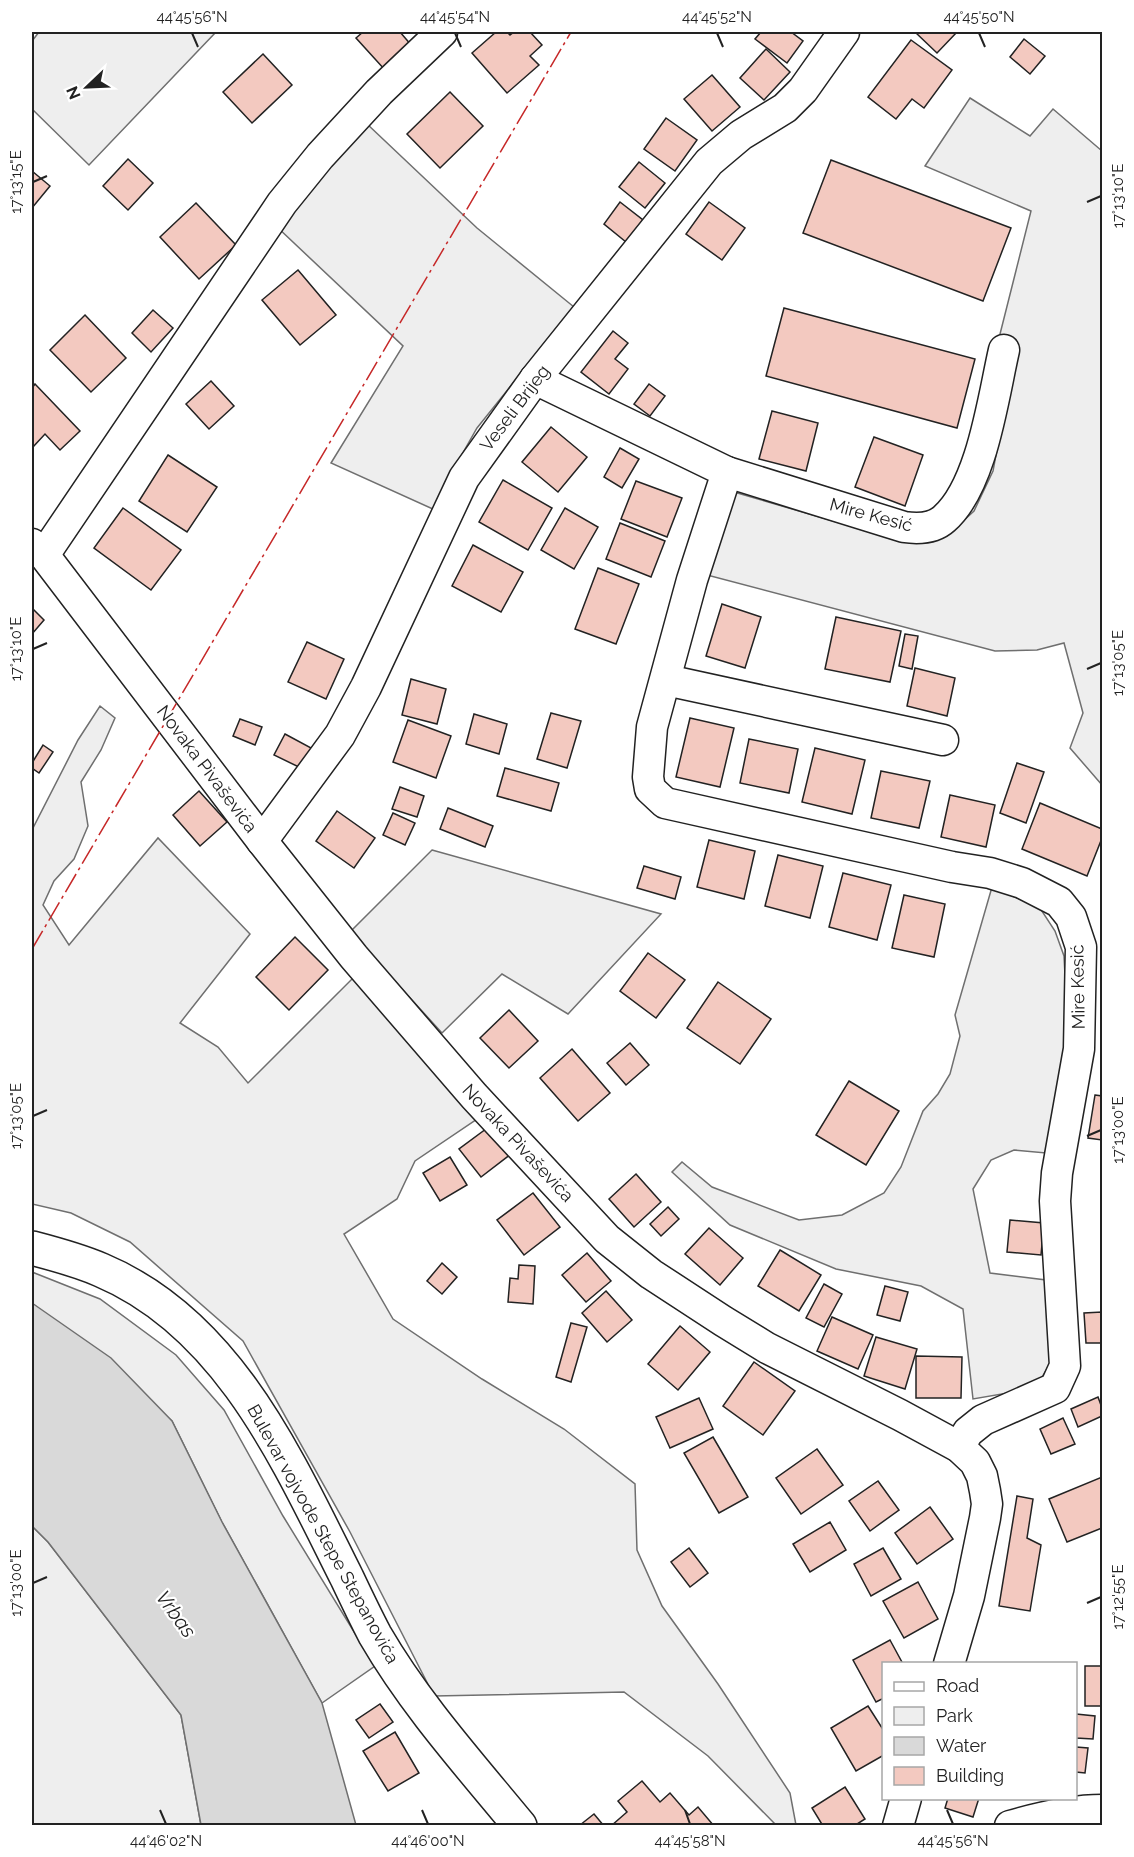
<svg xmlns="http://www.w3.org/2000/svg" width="1134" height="1857" viewBox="0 0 1134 1857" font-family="Raleway,sans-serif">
	<rect width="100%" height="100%" fill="#fff"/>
	<g fill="#eee" stroke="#6f6f6f" stroke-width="1.5">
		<polygon points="39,32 216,32 89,165 32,109 32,41"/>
		<polygon points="970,98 1030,136 1053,109 1102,151 1102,785 1070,748 1083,713 1064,643 1037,650 995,651 707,575 734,492 905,542 932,539 952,531 974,511 993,471 1016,347 998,342 1031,211 925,166"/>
		<polygon points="366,123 477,228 574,307 477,428 456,465 435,510 331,463 403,346 276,226"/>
		<polygon points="100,706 115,718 101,750 81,782 88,826 74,859 54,881 43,905 69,945 158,838 250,934 180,1023 218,1047 248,1083 355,976 477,1119 415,1161 397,1199 344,1234 393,1319 482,1379 564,1429 635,1484 637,1550 662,1606 718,1684 790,1793 796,1825 776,1825 708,1756 624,1692 434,1696 350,1532 243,1341 130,1242 71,1213 32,1204 32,830 78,740"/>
		<polygon points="432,850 661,914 568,1014 502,974 442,1033 350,932"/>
		<polygon points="992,887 1040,908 1055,931 1064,956 1068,1033 1046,1153 1014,1150 991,1160 973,1189 990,1273 1046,1280 1051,1362 1041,1379 1025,1390 973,1399 963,1309 921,1286 836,1269 730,1225 672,1172 682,1162 712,1187 799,1220 842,1215 884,1193 901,1167 923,1111 938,1094 950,1074 960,1036 955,1015"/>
		<polygon points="32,1272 100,1299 176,1355 224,1410 283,1516 375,1666 322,1703 222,1522 172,1421 32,1303"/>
		<polygon points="32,1526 48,1542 181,1715 201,1825 32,1825"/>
	</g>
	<polygon fill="#d9d9d9" stroke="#6f6f6f" stroke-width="1.5" points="32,1303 111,1358 172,1421 222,1522 322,1703 356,1825 201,1825 181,1715 48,1542 32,1526"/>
	<g fill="#f3c9c0" stroke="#222" stroke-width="1.5">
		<polygon points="363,32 400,32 412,46 385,70 356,38"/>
		<polygon points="496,32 507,32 510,35 514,32 530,32 542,45 530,56 539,65 507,93 472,53"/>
		<polygon points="761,32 791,32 803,41 787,63 755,39"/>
		<polygon points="915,32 957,32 937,53"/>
		<polygon points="1024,39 1045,56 1030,74 1010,57"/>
		<polygon points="911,40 952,70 924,108 912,99 896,119 868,97"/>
		<polygon points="766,49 790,72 764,100 740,78"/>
		<polygon points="263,54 292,85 252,123 223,92"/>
		<polygon points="712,75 740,107 712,131 684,99"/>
		<polygon points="450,92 483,126 440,168 407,134"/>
		<polygon points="666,118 697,140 675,171 644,149"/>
		<polygon points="128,159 153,183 128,210 103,186"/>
		<polygon points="831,160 1011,228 983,301 803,233"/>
		<polygon points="639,162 665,183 645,208 619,187"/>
		<polygon points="32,171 50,186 32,208"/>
		<polygon points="620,202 643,220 626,242 604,224"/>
		<polygon points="709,202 745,228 722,260 686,234"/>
		<polygon points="196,203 236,245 199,279 160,237"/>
		<polygon points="298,270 336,315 300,345 262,300"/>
		<polygon points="784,308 975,359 957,428 766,376"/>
		<polygon points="153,310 173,328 151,352 132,333"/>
		<polygon points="85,315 126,358 91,392 50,350"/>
		<polygon points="613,331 628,343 615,359 628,369 609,394 581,372"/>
		<polygon points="211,381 234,406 209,429 186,404"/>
		<polygon points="35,384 80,431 60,450 45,434 32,448 32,388"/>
		<polygon points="649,384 665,396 650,416 634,404"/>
		<polygon points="772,411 818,423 806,471 759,459"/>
		<polygon points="551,427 587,457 558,492 522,462"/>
		<polygon points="874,437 923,455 905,506 855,487"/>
		<polygon points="620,448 639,459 622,488 604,477"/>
		<polygon points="168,455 217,487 187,532 139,501"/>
		<polygon points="503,480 552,508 528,550 479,522"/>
		<polygon points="636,481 682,498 667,537 621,519"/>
		<polygon points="123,508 181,550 151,590 94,548"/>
		<polygon points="565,508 598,527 574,569 541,550"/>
		<polygon points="620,523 665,541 651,577 606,559"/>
		<polygon points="473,545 523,572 501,612 452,586"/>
		<polygon points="598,568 639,584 616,644 575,629"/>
		<polygon points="722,604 761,617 745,668 706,656"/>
		<polygon points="32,608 44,620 32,634"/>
		<polygon points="836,617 901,631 890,682 825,669"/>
		<polygon points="905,634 918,636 912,669 899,666"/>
		<polygon points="307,642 344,659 326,699 288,682"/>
		<polygon points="915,668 955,678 947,716 907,706"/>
		<polygon points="411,679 446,689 437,724 402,715"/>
		<polygon points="551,713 581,721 567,768 537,759"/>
		<polygon points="474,714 507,724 499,754 466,744"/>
		<polygon points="690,718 734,728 720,787 676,777"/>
		<polygon points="240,719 262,727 255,745 233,736"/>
		<polygon points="408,720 451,736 436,778 393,762"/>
		<polygon points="285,734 313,749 303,769 274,755"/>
		<polygon points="749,739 798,749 789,793 740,783"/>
		<polygon points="43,745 53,752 39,773 32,768 32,763"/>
		<polygon points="815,748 865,760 852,814 802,802"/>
		<polygon points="1017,763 1044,772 1026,823 1000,813"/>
		<polygon points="505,768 559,783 551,811 497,796"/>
		<polygon points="881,771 930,781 919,828 871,818"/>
		<polygon points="400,787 424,796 417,817 392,809"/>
		<polygon points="199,791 227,822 200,846 173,815"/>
		<polygon points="950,795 995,805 986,847 941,837"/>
		<polygon points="1040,803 1102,829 1102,838 1087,876 1022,849"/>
		<polygon points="448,808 493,826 485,847 440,829"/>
		<polygon points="337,811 375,838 354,868 316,841"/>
		<polygon points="393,813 415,823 405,845 383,835"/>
		<polygon points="709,840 755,851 744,899 697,887"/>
		<polygon points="778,855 823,866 810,918 765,906"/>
		<polygon points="644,866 681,877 675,899 637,888"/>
		<polygon points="843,873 891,885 877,940 829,927"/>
		<polygon points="904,895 945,904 934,957 892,948"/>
		<polygon points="295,937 328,970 289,1010 256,977"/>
		<polygon points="648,953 685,980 656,1018 620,991"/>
		<polygon points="718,982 771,1019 740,1064 687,1028"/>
		<polygon points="509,1010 538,1041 509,1068 480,1038"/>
		<polygon points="630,1043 649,1065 626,1085 607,1063"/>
		<polygon points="572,1049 610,1093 578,1121 540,1078"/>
		<polygon points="849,1081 899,1111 866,1165 816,1135"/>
		<polygon points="1095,1095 1102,1096 1102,1140 1088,1138"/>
		<polygon points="490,1126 511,1154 481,1177 459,1149"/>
		<polygon points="450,1157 467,1185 440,1201 423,1173"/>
		<polygon points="636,1174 661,1202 634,1227 609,1199"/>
		<polygon points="533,1193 560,1227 524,1255 497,1220"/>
		<polygon points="668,1207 679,1219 661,1236 650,1224"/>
		<polygon points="1010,1220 1044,1223 1041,1255 1007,1252"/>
		<polygon points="709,1228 743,1258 720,1285 685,1254"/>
		<polygon points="780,1250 821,1275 799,1311 758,1286"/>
		<polygon points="587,1253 611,1281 586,1302 562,1275"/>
		<polygon points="442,1263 457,1277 442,1294 427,1281"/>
		<polygon points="519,1265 535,1266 533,1304 508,1302 510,1278 518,1279"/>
		<polygon points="824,1284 842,1294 824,1327 806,1318"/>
		<polygon points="885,1286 908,1292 900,1321 877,1315"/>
		<polygon points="606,1291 632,1320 607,1342 582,1313"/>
		<polygon points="1102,1312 1102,1343 1086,1343 1084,1313"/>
		<polygon points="832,1317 873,1335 858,1369 817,1351"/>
		<polygon points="571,1323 587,1327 571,1382 556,1377"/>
		<polygon points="680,1326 710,1352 678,1390 648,1364"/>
		<polygon points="876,1337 917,1349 905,1389 864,1376"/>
		<polygon points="916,1356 962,1357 961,1398 916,1398"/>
		<polygon points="754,1362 795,1391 763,1435 723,1406"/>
		<polygon points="1098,1397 1102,1408 1102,1416 1078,1427 1071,1409"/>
		<polygon points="699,1398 713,1429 670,1448 656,1417"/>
		<polygon points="1063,1418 1075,1444 1051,1454 1040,1429"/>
		<polygon points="713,1437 748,1497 719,1513 684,1453"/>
		<polygon points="817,1449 843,1485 801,1514 776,1478"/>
		<polygon points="1102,1477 1102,1528 1067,1542 1049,1499"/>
		<polygon points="878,1481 899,1510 870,1531 849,1501"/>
		<polygon points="1017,1496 1033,1499 1027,1538 1041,1545 1030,1611 999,1606"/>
		<polygon points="930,1507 953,1539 917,1564 895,1533"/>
		<polygon points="830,1522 846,1550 810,1572 793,1544"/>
		<polygon points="689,1548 708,1573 690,1587 671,1562"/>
		<polygon points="883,1548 901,1579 871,1596 854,1564"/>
		<polygon points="918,1582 938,1619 904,1638 883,1601"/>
		<polygon points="890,1640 903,1664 884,1664 884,1698 876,1702 853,1660"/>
		<rect x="1085" y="1666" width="17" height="40"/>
		<polygon points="380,1704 393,1722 369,1738 356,1720"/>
		<polygon points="868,1706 884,1731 884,1755 856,1771 831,1728"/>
		<polygon points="1076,1714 1095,1716 1093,1739 1076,1738"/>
		<polygon points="395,1732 419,1773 388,1791 363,1751"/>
		<polygon points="1076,1747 1088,1748 1085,1773 1076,1772"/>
		<polygon points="642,1781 660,1802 670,1793 689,1815 698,1807 714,1826 611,1826 627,1812 618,1801"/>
		<polygon points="845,1787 865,1819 854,1826 823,1826 812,1808"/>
		<polygon points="948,1798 979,1798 973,1817 945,1808"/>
		<polygon points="594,1814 604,1826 580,1826 580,1825"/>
	</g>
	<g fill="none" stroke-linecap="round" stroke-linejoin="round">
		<g stroke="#222" stroke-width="33">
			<g id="minor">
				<polyline points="535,379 727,472 692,580 652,727 648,777 650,789 665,803 952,867 990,873 1022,883 1059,902 1071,917 1081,947 1079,1049 1057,1173 1055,1201 1065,1366 1055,1388 983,1420 968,1432 959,1447"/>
				<path d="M727,472l177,55c14,2 29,2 40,-8 38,-33 49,-121 60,-169"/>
				<polyline points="32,544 44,555 262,841 354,957 474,1096 607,1239 651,1274 723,1321 767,1348 900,1415 959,1447 975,1462 982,1476 985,1491 987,1504 985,1518 969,1596 949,1664"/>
				<polyline points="44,555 282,203 320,156 379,92 442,32"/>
				<polyline points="666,680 943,740"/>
				<polyline points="262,841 340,735 366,687 464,478 535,379 709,162 741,135 785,108 803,90 844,32"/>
				<polyline points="898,1826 906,1798"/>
				<path d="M1010,1826c31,-9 61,-16 92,-16"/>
			</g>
		</g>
		<g stroke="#222" stroke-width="36">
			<path id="major" d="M32,1248c23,6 46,12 69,22 128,54 187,191 246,308 9,19 18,38 28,57 40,69 94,129 145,191"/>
		</g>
		<use href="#minor" stroke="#fff" stroke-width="30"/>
		<use href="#major" stroke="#fff" stroke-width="33"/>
		<polyline stroke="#c62828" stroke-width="1.5" stroke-dasharray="21 4.5 3 4.5" stroke-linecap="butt" points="32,949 571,32"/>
	</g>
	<path fill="none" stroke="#222" stroke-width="2" d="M192,33l6,14M455,33l6,14M717,33l6,14M979,33l6,14M33,182l14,-6M1087,202l14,-6M33,649l14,-6M1087,669l14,-6M33,1116l14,-6M1087,1136l14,-6M33,1583l14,-6M1087,1603l14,-6M160,1810l6,14M422,1810l6,14M685,1810l5,14M947,1810l6,14"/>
	<g text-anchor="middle" stroke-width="4.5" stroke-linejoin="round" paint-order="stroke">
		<g font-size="18" fill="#222" stroke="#fff">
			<text transform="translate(515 408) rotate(-53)" y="6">Veseli Brijeg</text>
			<text transform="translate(871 515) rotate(15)" y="6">Mire Kesić</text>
			<text transform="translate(207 769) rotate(53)" y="6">Novaka Pivaševića</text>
			<text transform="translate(1078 987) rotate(-91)" y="6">Mire Kesić</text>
			<text transform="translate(518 1143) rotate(47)" y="6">Novaka Pivaševića</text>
			<text transform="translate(323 1534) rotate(61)" y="6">Bulevar vojvode Stepe Stepanovića</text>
		</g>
		<g font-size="20" font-style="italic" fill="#222" stroke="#fff">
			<text transform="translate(176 1614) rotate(54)" y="7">Vrbas</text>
		</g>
	</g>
	<rect width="1134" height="1857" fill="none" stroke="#ffffff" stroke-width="66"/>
	<rect x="882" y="1662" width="195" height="138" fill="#ffffff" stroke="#a7a7a7" stroke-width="1.5"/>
	<rect x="894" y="1682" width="30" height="9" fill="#ffffff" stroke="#a7a7a7" stroke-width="1.5"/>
	<text x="936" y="1692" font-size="18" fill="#222222">Road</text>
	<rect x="894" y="1707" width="30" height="18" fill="#eeeeee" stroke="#a7a7a7" stroke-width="1.5"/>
	<text x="936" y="1722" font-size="18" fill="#222222">Park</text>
	<rect x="894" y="1737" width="30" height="18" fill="#d9d9d9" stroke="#a7a7a7" stroke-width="1.5"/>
	<text x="936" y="1752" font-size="18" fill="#222222">Water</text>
	<rect x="894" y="1767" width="30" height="18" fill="#f3c9c0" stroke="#a7a7a7" stroke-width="1.5"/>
	<text x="936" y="1782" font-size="18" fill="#222222">Building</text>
	<g transform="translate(87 87) rotate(247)" stroke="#ffffff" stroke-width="4.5" paint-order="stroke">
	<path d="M0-4.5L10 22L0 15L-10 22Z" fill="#222222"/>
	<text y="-9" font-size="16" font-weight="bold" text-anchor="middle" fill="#222222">N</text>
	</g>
	<rect x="33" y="33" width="1068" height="1791" fill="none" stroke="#222" stroke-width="2"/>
	<g font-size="15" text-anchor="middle" fill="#222">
		<text x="192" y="22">44°45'56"N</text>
		<text x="455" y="22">44°45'54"N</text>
		<text x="717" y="22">44°45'52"N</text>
		<text x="979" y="22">44°45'50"N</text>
		<text transform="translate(16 182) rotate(-90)" y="5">17°13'15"E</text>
		<text transform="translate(1118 196) rotate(-90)" y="5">17°13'10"E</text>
		<text transform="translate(16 649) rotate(-90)" y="5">17°13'10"E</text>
		<text transform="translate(1118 663) rotate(-90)" y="5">17°13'05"E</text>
		<text transform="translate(16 1116) rotate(-90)" y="5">17°13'05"E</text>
		<text transform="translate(1118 1130) rotate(-90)" y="5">17°13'00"E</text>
		<text transform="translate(16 1583) rotate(-90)" y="5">17°13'00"E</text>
		<text transform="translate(1118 1597) rotate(-90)" y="5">17°12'55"E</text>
		<text x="166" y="1846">44°46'02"N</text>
		<text x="428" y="1846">44°46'00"N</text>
		<text x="690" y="1846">44°45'58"N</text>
		<text x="953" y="1846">44°45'56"N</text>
	</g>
</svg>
